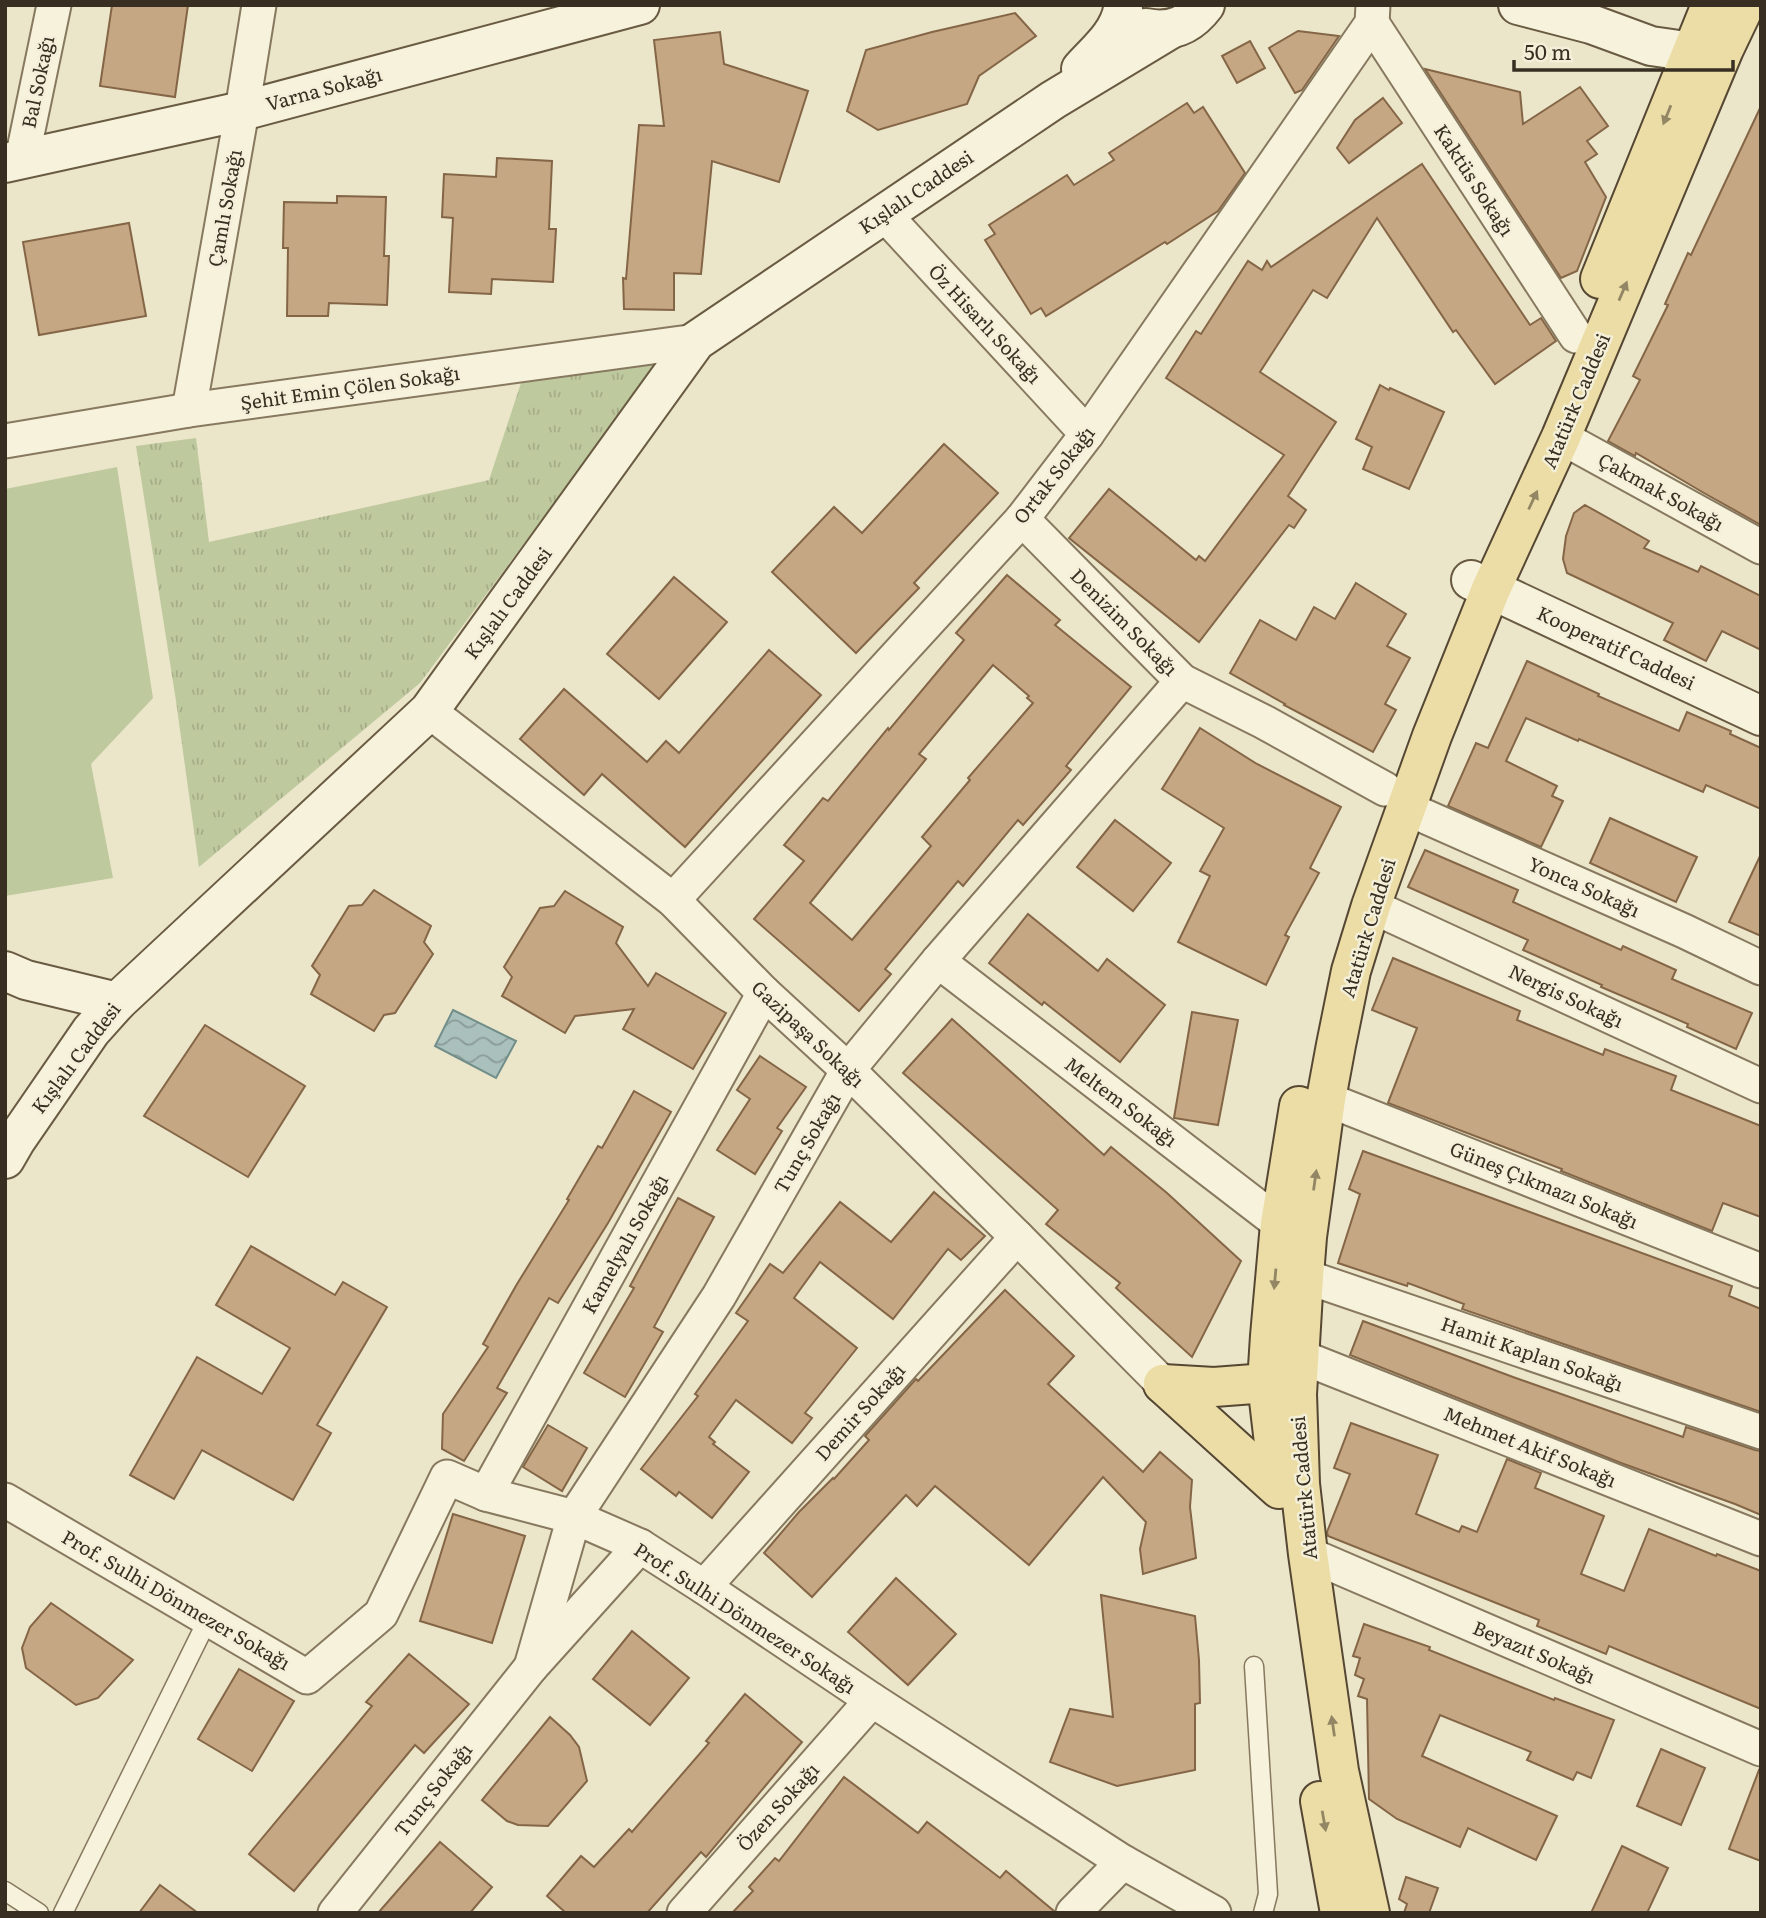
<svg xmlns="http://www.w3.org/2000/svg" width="1766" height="1918" viewBox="0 0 1766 1918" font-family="Literata,serif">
	<defs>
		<pattern id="grass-tufts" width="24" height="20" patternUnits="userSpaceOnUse" patternTransform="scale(1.75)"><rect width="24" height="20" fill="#bfc99e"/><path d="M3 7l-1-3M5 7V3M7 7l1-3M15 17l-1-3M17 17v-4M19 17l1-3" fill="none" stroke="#a5ad88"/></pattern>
		<pattern id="water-waves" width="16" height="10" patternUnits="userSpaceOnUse" patternTransform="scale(1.75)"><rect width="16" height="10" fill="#aac0bc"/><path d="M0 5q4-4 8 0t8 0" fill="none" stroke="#8b9c98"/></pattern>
	</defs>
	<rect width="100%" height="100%" fill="#ebe5c9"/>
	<polygon fill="url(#grass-tufts)" points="664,356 420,683 199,867 176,701 136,446 196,438 209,542 489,480 522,380"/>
	<polygon fill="#bfc99e" points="117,467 153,698 91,764 113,878 5,896 5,489"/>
	<polygon fill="url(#water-waves)" stroke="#718e8a" stroke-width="2" points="453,1010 516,1041 496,1078 435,1046"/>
	<g fill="#c6a783" stroke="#846647" stroke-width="2" fill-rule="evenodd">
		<polygon points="112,5 188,5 175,97 100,86"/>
		<polygon points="1015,13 1036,36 979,76 967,104 878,130 847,111 866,50 932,32"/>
		<polygon points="1298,31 1339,36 1302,90 1295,93 1269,48"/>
		<polygon points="720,32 724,64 808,91 779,182 712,161 701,274 674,273 674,310 624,309 623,278 626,279 639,125 664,126 654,40"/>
		<polygon points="1250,41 1265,68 1237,83 1222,56"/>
		<polygon points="1425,69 1520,92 1523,124 1580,87 1608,126 1587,141 1597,154 1585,162 1606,197 1577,271 1561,278"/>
		<polygon points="1383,98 1402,123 1349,163 1337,148 1355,120"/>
		<polygon points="1187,103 1194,113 1203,107 1245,173 1218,211 1167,244 1165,242 1046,316 1041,308 1031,314 985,240 995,234 989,225 1067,175 1074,185 1114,160 1109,153"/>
		<polygon points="1761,106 1761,525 1704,493 1636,453 1635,456 1608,441 1640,380 1633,376 1668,305 1665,304 1688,253 1691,255"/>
		<polygon points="497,158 552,161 549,229 556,229 553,282 492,279 491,294 449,292 453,218 442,217 444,174 496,177"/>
		<polygon points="1422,164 1530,325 1541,318 1556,341 1495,384 1456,330 1453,332 1377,218 1327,298 1313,290 1260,372 1336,422 1288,496 1306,510 1294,528 1289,525 1199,642 1069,538 1109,489 1196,560 1199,556 1205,561 1284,455 1166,378 1196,331 1201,334 1248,261 1262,270 1267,261 1271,267"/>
		<polygon points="337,196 386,197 384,256 389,256 387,305 329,303 328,316 287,316 288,248 283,248 284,202 337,203"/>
		<polygon points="129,223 146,316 39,335 23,242"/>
		<polygon points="1380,385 1389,390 1390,388 1444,412 1409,489 1363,469 1372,447 1356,439"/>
		<polygon points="944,444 998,493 914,583 919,588 856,653 772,572 834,507 862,533"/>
		<polygon points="1585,505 1649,541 1644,548 1698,572 1701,566 1761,596 1761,650 1722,631 1706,661 1664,640 1673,623 1567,573 1563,559 1566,536 1574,513"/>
		<path d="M1007,575l53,45 -5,5 76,62 -65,79 5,4 -48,55 -5,-5 -55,66 -5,-5 -73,88 6,5 -32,37 -105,-92 50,-58 -20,-16 39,-47 5,3 60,-73 1,2 75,-90 -8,-7zM993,665l36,31 -2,2 6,5 -65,75 2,2 -48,57 9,9 -79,94 -42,-37 116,-144 -7,-5z"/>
		<polygon points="674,577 727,622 659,699 607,654"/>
		<polygon points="1356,583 1406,614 1387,646 1410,658 1385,704 1396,710 1373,752 1284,705 1285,704 1230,673 1260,620 1296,640 1314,607 1335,619"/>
		<polygon points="769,650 821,695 685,847 602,774 584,795 520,739 564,689 647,762 666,741 679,753"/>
		<polygon points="1527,661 1599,694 1598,696 1679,731 1687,712 1731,731 1730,734 1761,748 1761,809 1706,785 1703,792 1579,739 1578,741 1526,718 1506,761 1557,786 1552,796 1563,801 1541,847 1448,806 1476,743 1488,748"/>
		<polygon points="1200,728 1257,764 1341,807 1310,868 1319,873 1285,935 1289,937 1266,985 1178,942 1210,876 1200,871 1224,828 1162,789"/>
		<polygon points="1610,818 1697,857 1676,902 1590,863"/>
		<polygon points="1115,820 1171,863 1133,911 1077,867"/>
		<polygon points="1425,850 1518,890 1513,902 1621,950 1623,946 1676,970 1672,979 1752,1013 1736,1049 1687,1027 1688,1024 1601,987 1602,985 1523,950 1528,940 1408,887"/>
		<polygon points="1761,854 1761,936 1729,922"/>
		<polygon points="374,890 431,926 424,942 433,954 395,1013 384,1015 374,1031 311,994 320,975 312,966 349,906 362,905"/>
		<polygon points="565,891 623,927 616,943 648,986 656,973 726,1013 693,1069 623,1029 634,1009 575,1016 565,1033 502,996 512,977 504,967 540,908 554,906"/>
		<polygon points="1028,914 1098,971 1107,959 1165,1005 1120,1062 1044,1002 1042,1005 989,963"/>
		<polygon points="1393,958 1520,1011 1517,1020 1603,1055 1605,1049 1676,1076 1671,1090 1761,1126 1761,1217 1723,1203 1712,1231 1561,1171 1562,1169 1388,1103 1417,1028 1372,1010"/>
		<polygon points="1192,1012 1238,1020 1218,1125 1174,1118"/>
		<polygon points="952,1019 1104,1155 1111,1147 1167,1193 1241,1261 1192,1357 1116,1288 1120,1283 1046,1224 1058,1210 903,1073"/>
		<polygon points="205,1025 305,1086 248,1177 144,1116"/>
		<polygon points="760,1056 806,1087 777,1128 782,1131 755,1174 717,1150 750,1099 737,1090"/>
		<polygon points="634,1091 671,1112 608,1223 558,1303 549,1298 497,1388 507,1393 464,1461 442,1449 443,1414 488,1347 483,1344 517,1284 569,1200 567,1199 598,1146 602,1148"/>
		<polygon points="1363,1151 1732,1286 1729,1296 1761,1309 1761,1412 1462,1309 1464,1304 1408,1283 1407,1286 1338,1263 1360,1194 1349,1189"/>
		<polygon points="934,1192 985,1236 961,1260 948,1249 893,1319 820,1262 794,1298 857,1348 805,1413 812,1418 792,1443 736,1400 709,1437 715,1442 713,1444 749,1472 712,1518 679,1492 676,1496 641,1469 698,1396 695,1394 748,1321 736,1313 770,1264 783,1273 840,1202 891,1242"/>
		<polygon points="678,1198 714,1217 654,1327 663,1332 625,1397 584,1373 634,1288 630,1286"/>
		<polygon points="251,1246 335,1295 343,1282 387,1307 317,1425 331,1433 293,1500 202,1450 174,1499 130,1475 197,1357 262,1394 290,1348 216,1305"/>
		<polygon points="1005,1290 1074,1356 1048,1384 1143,1472 1160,1452 1192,1480 1190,1507 1196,1558 1143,1574 1140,1549 1146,1522 1103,1477 1029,1565 935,1486 917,1506 906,1495 812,1597 764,1553 799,1512 833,1478 834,1479 869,1440 865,1436 916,1379 918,1381"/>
		<polygon points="1363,1321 1513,1377 1683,1437 1686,1427 1755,1450 1761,1451 1761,1515 1735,1504 1621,1463 1350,1355"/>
		<polygon points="1351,1423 1438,1455 1416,1514 1459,1532 1462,1526 1477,1532 1507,1459 1541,1473 1535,1488 1604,1516 1581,1574 1624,1591 1649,1529 1716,1556 1717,1554 1761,1571 1761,1709 1609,1646 1606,1654 1537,1626 1539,1620 1328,1536 1327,1532 1350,1474 1334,1468"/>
		<polygon points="548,1425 587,1448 562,1491 523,1467"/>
		<polygon points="453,1514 525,1536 492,1643 420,1621"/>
		<polygon points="896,1578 956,1634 908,1685 848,1632"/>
		<polygon points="1101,1595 1195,1616 1199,1660 1200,1703 1195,1704 1195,1770 1117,1786 1050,1762 1070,1709 1113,1717"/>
		<polygon points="51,1603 133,1660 98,1698 76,1705 26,1668 22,1648 30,1627"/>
		<polygon points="1364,1624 1430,1647 1429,1650 1554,1700 1555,1698 1614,1720 1591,1778 1577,1772 1573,1780 1527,1760 1531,1752 1440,1715 1422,1756 1557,1816 1536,1860 1468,1828 1460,1847 1397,1819 1369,1799 1367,1699 1358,1696 1364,1679 1355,1675 1360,1658 1353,1656"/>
		<polygon points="632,1631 689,1678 650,1725 593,1679"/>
		<polygon points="409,1654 469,1704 424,1753 415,1745 294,1891 249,1854 372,1706 366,1702"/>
		<polygon points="239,1669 294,1701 252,1771 198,1739"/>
		<polygon points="745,1694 802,1742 706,1857 701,1852 647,1913 566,1913 547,1896 581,1856 594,1867 629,1829 632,1832 709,1743 706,1741"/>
		<polygon points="550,1717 570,1735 579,1747 587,1781 548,1826 518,1825 507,1821 482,1800"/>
		<polygon points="1661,1749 1705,1768 1681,1825 1637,1806"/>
		<polygon points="1759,1770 1761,1771 1761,1861 1729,1849"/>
		<polygon points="844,1777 918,1833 927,1822 1000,1878 1006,1871 1054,1911 1054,1913 732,1913 753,1891 749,1887 775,1858 779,1861"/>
		<polygon points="440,1842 492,1887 470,1913 378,1913"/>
		<polygon points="1622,1846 1668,1868 1647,1913 1591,1913"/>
		<polygon points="1406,1877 1438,1888 1429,1913 1404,1913 1407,1904 1399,1899"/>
		<polygon points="160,1885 198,1913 139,1913"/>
	</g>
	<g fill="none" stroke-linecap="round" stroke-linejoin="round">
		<g stroke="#87795f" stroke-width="21">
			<g id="lane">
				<polyline points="1254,1666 1268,1894 1263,1913"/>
				<polyline points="5,1891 39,1913"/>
				<polyline points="63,1913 208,1619"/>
			</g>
		</g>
		<g stroke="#87795f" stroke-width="37">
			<g id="street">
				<polyline points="1372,23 1576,336"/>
				<polyline points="22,159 54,5"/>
				<polyline points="884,214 1087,434"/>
				<polyline points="189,410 242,111 259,5"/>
				<polyline points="1561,437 1761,547"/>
				<polyline points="5,441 189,410 696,341"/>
				<polyline points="1022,519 1182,681 1264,722 1385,789"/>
				<polyline points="429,711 673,900 764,993 848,1070 1017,1237 1163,1384"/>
				<polyline points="1406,808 1684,931 1761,968"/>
				<polyline points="673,900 1022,519 1087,434 1372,23 1373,5"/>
				<polyline points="1371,906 1761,1086"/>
				<polyline points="938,961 1280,1224 1302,1234"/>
				<polyline points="1326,1099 1761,1271"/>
				<polyline points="1304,1276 1761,1432"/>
				<polyline points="1299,1356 1761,1539"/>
				<polyline points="486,1494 764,993"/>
				<polyline points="5,1500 307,1677 381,1614 447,1477 486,1494 574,1517 640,1546 704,1587 872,1700 1123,1862 1214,1913"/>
				<polyline points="1308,1554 1761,1749"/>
				<polyline points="704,1587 1017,1237"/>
				<polyline points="531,1667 574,1517 719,1296 848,1070 938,961 1182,681"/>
				<polyline points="335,1913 531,1667 640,1546"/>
				<polyline points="684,1913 872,1700"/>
				<polyline points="1073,1913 1123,1862"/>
			</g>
		</g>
		<g stroke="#695a42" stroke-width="42">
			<g id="secondary">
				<polyline points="1518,5 1591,24 1651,46 1693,52"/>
				<path d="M1146,28c25,5 44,-3 59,-23"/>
				<path d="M1081,69c16,-18 37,-34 42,-60"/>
				<polyline points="5,163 242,111 640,5"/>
				<polyline points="1471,580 1761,716"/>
				<polyline points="5,971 26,980 117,1002"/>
				<polyline points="5,1159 16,1140 91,1031 117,1002 429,711 696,341 1053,100 1169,30"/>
			</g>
		</g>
		<g stroke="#554733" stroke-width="42">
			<g id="primary">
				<polyline points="1600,279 1711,5"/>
				<polyline points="1163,1384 1279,1489"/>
				<polyline points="1163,1384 1214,1387 1267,1383 1292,1392"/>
				<polyline points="1276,1460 1267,1383 1270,1336 1280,1224 1299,1106"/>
				<polyline points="1320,1801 1340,1913"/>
				<polyline points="1370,1913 1339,1771 1308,1554 1300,1484 1297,1394 1304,1276 1307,1237 1326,1099 1336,1045 1351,971 1371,906 1432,736 1491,589 1561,437 1724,49 1745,5"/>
			</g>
		</g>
		<use href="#lane" stroke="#f7f2dc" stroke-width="18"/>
		<use href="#street" stroke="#f7f2dc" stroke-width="33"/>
		<use href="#secondary" stroke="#f7f2dc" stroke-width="38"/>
		<use href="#primary" stroke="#ebdda5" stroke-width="38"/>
	</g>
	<defs><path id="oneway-solid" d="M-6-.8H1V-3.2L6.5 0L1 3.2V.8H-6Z" transform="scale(1.75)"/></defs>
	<g fill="#928664">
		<use href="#oneway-solid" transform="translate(1667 115) rotate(112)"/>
		<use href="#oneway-solid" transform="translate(1623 291) rotate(-67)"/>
		<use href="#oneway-solid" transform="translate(1533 500) rotate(-65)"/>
		<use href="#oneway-solid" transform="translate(1315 1180) rotate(-82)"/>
		<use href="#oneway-solid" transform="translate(1275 1279) rotate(95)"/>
		<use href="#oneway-solid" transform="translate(1333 1726) rotate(-98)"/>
		<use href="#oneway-solid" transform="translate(1324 1821) rotate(80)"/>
	</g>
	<g text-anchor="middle" stroke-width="5" stroke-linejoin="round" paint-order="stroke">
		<g font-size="19" fill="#382f22" stroke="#f3efd8">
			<text transform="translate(38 82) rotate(-78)" y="7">Bal Sokağı</text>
			<text transform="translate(324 89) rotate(-15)" y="7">Varna Sokağı</text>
			<text transform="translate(1474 180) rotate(57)" y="7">Kaktüs Sokağı</text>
			<text transform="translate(916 192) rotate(-34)" y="7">Kışlalı Caddesi</text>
			<text transform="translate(225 208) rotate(-80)" y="7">Çamlı Sokağı</text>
			<text transform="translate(985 324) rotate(47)" y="7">Öz Hisarlı Sokağı</text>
			<text transform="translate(350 388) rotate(-8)" y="7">Şehit Emin Çölen Sokağı</text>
			<text transform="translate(1576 401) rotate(-67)" y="7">Atatürk Caddesi</text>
			<text transform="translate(1054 475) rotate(-52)" y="7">Ortak Sokağı</text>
			<text transform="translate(1661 492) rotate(29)" y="7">Çakmak Sokağı</text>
			<text transform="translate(508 603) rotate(-54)" y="7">Kışlalı Caddesi</text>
			<text transform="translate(1124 622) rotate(45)" y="7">Denizim Sokağı</text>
			<text transform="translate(1616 648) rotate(25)" y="7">Kooperatif Caddesi</text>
			<text transform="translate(1584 887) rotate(24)" y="7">Yonca Sokağı</text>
			<text transform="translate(1368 928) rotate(-73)" y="7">Atatürk Caddesi</text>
			<text transform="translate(1566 996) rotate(25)" y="7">Nergis Sokağı</text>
			<text transform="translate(808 1034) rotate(43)" y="7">Gazipaşa Sokağı</text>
			<text transform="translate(76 1058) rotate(-53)" y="7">Kışlalı Caddesi</text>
			<text transform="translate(1121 1102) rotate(37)" y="7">Meltem Sokağı</text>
			<text transform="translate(807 1143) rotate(-60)" y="7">Tunç Sokağı</text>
			<text transform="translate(1544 1185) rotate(22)" y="7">Güneş Çıkmazı Sokağı</text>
			<text transform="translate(625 1244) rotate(-61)" y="7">Kamelyalı Sokağı</text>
			<text transform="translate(1532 1354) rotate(19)" y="7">Hamit Kaplan Sokağı</text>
			<text transform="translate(860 1412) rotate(-48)" y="7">Demir Sokağı</text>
			<text transform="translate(1530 1447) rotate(22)" y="7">Mehmet Akif Sokağı</text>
			<text transform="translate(1304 1488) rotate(-95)" y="7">Atatürk Caddesi</text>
			<text transform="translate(176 1600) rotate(30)" y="7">Prof. Sulhi Dönmezer Sokağı</text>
			<text transform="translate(745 1618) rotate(33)" y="7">Prof. Sulhi Dönmezer Sokağı</text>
			<text transform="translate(1534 1652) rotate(23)" y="7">Beyazıt Sokağı</text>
			<text transform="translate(433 1790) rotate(-52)" y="7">Tunç Sokağı</text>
			<text transform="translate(778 1807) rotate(-48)" y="7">Özen Sokağı</text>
		</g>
	</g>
	<rect width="1766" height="1918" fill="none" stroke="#382f22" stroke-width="14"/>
	<path d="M1514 60v10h219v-10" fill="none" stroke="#382f22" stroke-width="3.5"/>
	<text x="1524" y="60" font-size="21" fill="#382f22" stroke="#f3efd8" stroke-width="5" paint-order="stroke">50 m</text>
</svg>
